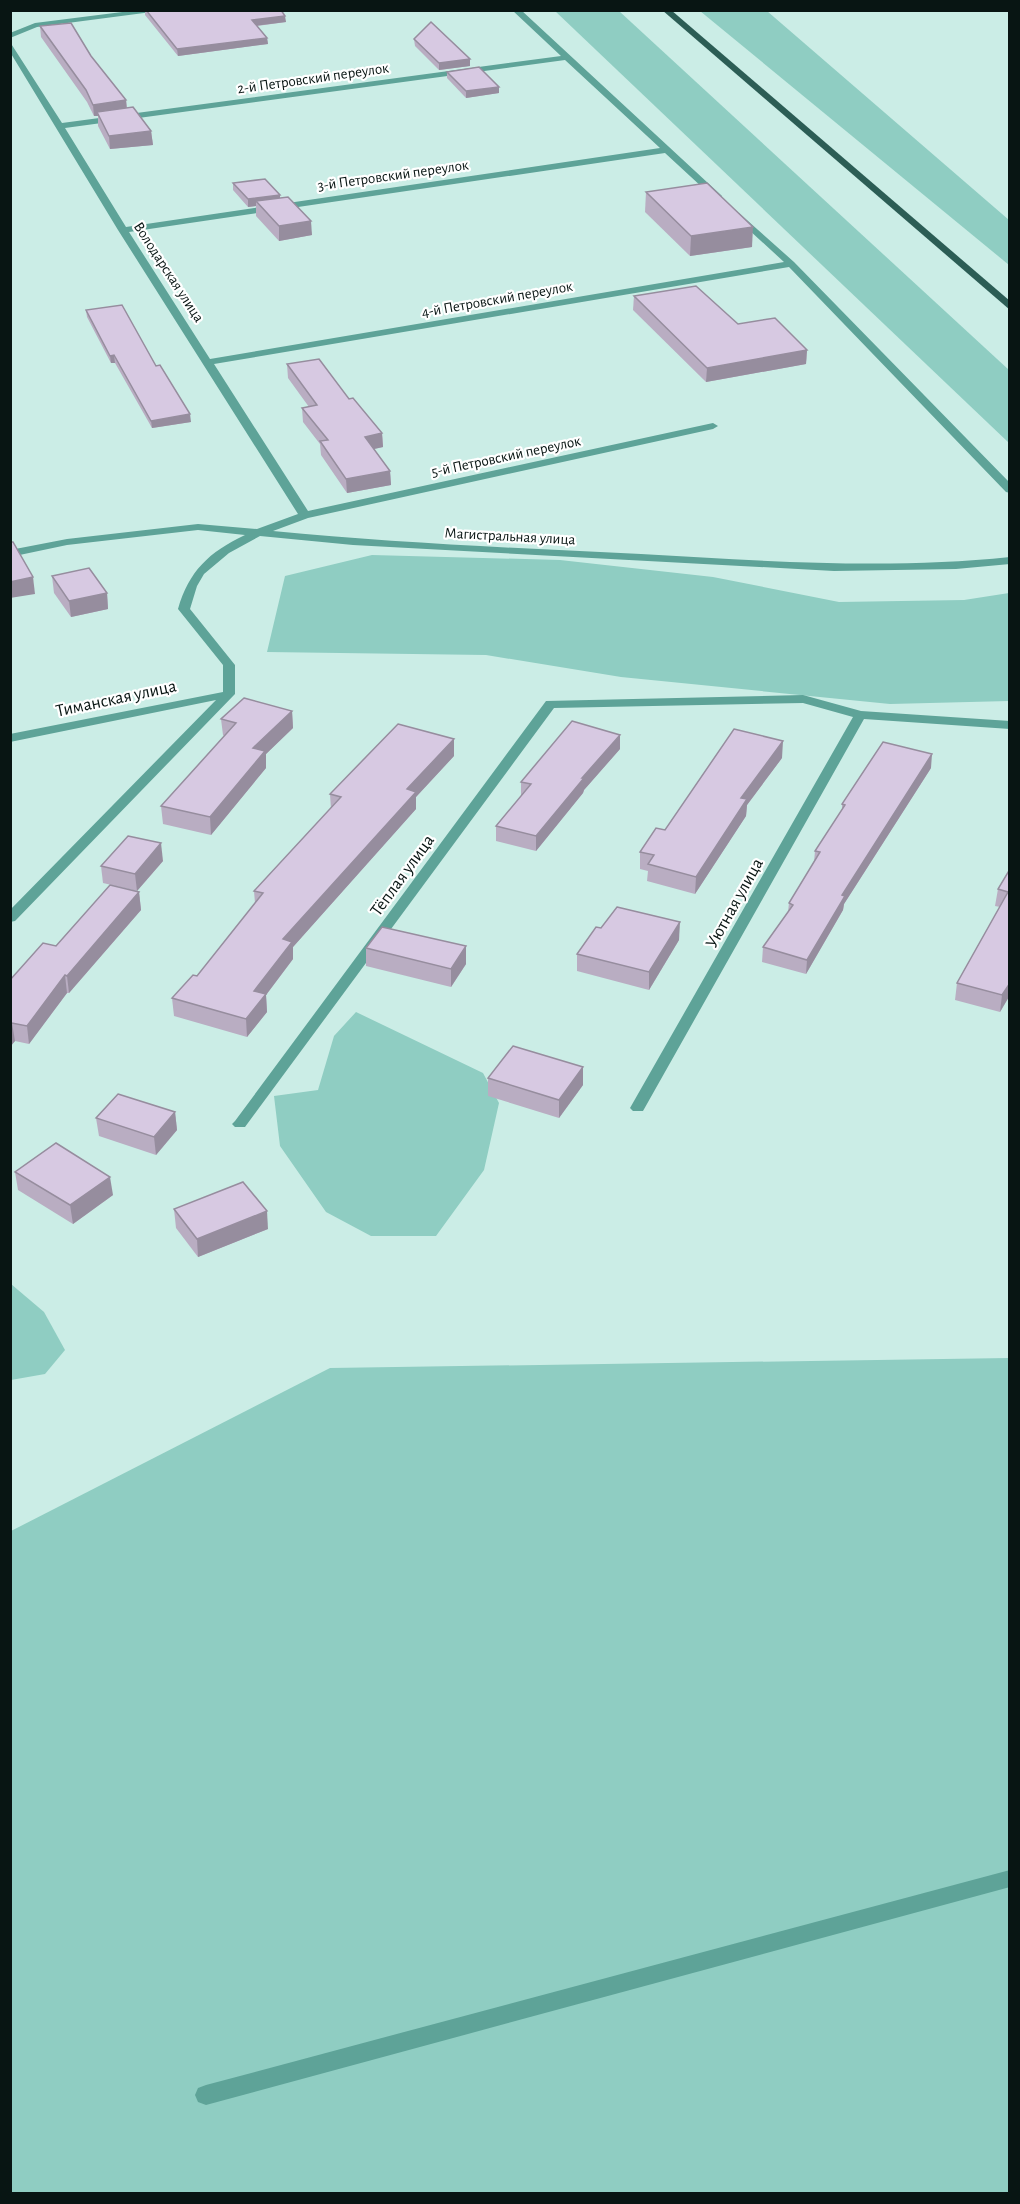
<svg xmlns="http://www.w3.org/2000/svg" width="1020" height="2204" viewBox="0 0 1020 2204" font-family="'Alegreya Sans',sans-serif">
	<rect width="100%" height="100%" fill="#cbede6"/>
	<g fill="#8fcdc2">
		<polygon points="555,11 619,11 1009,370 1009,443"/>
		<polygon points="700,11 767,11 1009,220 1009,265"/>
		<polygon points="372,555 560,560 713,577 839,602 964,600 1009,593 1009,701 890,704 621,677 486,655 267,652 285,576"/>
		<polygon points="356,1012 483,1073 499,1103 484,1170 436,1236 371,1236 326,1212 280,1146 274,1096 318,1090 334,1036"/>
		<polygon points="11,1284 44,1312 65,1350 45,1374 11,1380"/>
		<polygon points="1009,1358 1009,2193 11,2194 11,1531 330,1368"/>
	</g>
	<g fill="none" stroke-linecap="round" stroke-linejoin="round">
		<g fill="#5ea398" fill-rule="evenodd">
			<polygon points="138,10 167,10 37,27 10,38 10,33 35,23"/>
			<path d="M512,10h9l201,186v4h-6l-51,-47 -536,79 81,127 574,-97 -48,-44 -2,-2 5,-3 55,49 216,221v10l-4,-1 -217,-225 -575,97 94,147 405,-88 5,3 -5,3 -405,89 -35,13c122,12 245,17 368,23 123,7 246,16 369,3v7l-54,5 -122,2 -481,-26 -93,-9 -31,17 -25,21 -7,12 -7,23 45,56v29l-220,227 -5,1v-12l206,-210 -206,42v-8l213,-42v-27l-45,-56c11,-38 31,-57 67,-74l-47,-5 -131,15 -57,12v-7l57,-11 131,-15 59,5 41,-15 -180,-284 -108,-178v-10l52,81 499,-67zM565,60l95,88 -534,79 -61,-99z"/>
			<polygon points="803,695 861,711 1010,721 1010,729 864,719 643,1111 633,1111 630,1108 853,717 803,703 554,708 245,1127 235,1127 232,1124 235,1121 546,701"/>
			<polygon points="1010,1870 1010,1887 206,2105 198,2102 195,2095 198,2088 206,2085"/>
		</g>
		<polygon fill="#2c5d55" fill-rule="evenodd" points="662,10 671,10 1010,301 1010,310"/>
	</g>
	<g fill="#b9adc2">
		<polygon points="145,10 281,10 286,22 257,26 267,38 268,44 178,56 145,15"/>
		<polygon points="40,26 91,56 126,100 127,108 151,131 153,145 110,149 98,126 98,116 94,116 87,102 41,37"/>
		<polygon points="414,39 470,59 470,66 439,70 415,46"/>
		<polygon points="447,72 499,93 466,98 447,78"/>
		<polygon points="233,183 280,198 312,235 279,241 256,216 256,206 248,207 233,190"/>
		<polygon points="646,192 752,247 690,256 645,212"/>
		<polygon points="634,296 738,324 807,350 806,364 706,382 633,310"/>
		<polygon points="86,310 156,366 191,422 152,428 115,363 111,363 87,317"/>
		<polygon points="287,364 349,399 382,433 383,447 374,449 390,471 391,485 347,493 321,455 320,444 303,422 302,408 309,407 288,378"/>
		<polygon points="52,576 107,593 108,609 71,617 54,593"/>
		<polygon points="292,711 293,728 266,754 266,768 211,835 163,824 161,806 224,736 223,735 221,719"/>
		<polygon points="620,749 584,790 583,793 536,851 496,841 496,826 521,796 521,782"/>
		<polygon points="454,756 416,797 416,809 293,947 293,959 266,995 267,1012 247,1037 174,1016 172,998 197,976 255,903 254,891 331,809 330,794"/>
		<polygon points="782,758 747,805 746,816 695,894 647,881 648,871 640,869 640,852 665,830"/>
		<polygon points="931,768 844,904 843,910 806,974 762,962 763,947 788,912 789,903 814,862 815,851 842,811 842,804"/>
		<polygon points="163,861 137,891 103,883 101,866"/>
		<polygon points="1010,869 1010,995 1000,1012 955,1000 957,983 1000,907 995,906 998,889"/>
		<polygon points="139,892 141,910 69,993 67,993 29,1044 15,1041 10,1047 10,980 56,946"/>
		<polygon points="601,928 679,940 649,990 577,971 577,954"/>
		<polygon points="466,946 466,964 451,987 366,966 366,948"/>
		<polygon points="488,1078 583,1085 559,1118 488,1096"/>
		<polygon points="175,1112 177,1130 156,1155 99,1136 96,1118"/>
		<polygon points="15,1172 113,1195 73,1224 18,1190"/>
		<polygon points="174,1209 268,1229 198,1257 176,1228"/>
	</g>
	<g fill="#968d9e">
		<polygon points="285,16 286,22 253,26 252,20"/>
		<polygon points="267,38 268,44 178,56 177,49"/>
		<polygon points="470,59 470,66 439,70 439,63"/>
		<polygon points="499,87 499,93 466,98 466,91"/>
		<polygon points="126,100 127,112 97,112 98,116 94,116 93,105"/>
		<polygon points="151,131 153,145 110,149 109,136"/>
		<polygon points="280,195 280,202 256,201 256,206 248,207 248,199"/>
		<polygon points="311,221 312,235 279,241 279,226"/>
		<polygon points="753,227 752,247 690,256 691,236"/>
		<polygon points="807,350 806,364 706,382 707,368"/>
		<polygon points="114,355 115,363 111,363 110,356"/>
		<polygon points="190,414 191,422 152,428 151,421"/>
		<polygon points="382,433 383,447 365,451 365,437"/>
		<polygon points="390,471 391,485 347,493 346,479"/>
		<polygon points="33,577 35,594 10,598 10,582"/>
		<polygon points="107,593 108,609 71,617 69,601"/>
		<polygon points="292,711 293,728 266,754 266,768 211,835 210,817 253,748"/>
		<polygon points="620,735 620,749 584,790 583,793 536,851 536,836 582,778"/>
		<polygon points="454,739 454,756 416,797 416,809 293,947 293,959 266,995 267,1012 247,1037 246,1019 254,991 283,939 407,789"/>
		<polygon points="783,741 782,758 747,805 746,816 695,894 696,877 741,798"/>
		<polygon points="932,754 931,768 844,904 843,910 806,974 807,960 842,895"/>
		<polygon points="161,843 163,861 137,891 135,874"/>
		<polygon points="139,892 141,910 69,993 67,976"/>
		<polygon points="680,922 679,940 649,990 649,972"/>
		<polygon points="466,946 466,964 451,987 451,969"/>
		<polygon points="65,975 67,993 29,1044 27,1026"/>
		<polygon points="1010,983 1010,995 1000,1012 1002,995"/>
		<polygon points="12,1023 15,1041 10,1047 10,1026"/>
		<polygon points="583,1067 583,1085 559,1118 559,1100"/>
		<polygon points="175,1112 177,1130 156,1155 154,1137"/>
		<polygon points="110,1177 113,1195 73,1224 70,1205"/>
		<polygon points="267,1211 268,1229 198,1257 197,1239"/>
	</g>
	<g fill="#d7c9e2" stroke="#968d9e" stroke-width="1.5">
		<polygon points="146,10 281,10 285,16 252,20 267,38 177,49"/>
		<polygon points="431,22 470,59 439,63 414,39"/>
		<polygon points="71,23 91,56 126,100 93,105 86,90 40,26"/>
		<polygon points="479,67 499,87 466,91 447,72"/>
		<polygon points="133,107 151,131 109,136 97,112"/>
		<polygon points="265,179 280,195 248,199 233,183"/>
		<polygon points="707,183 753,227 691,236 646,192"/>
		<polygon points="288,197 311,221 279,226 256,201"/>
		<polygon points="696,286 738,324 775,318 807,350 707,368 634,296"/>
		<polygon points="122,305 156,366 160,365 190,414 151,421 114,355 110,356 86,310"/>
		<polygon points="319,359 349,399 353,398 382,433 365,437 390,471 346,479 320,441 328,440 302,408 317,405 287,364"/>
		<polygon points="10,542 13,542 33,577 10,582"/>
		<polygon points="89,568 107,593 69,601 52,576"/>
		<polygon points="244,698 292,711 253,748 265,751 210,817 161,806 236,723 221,719"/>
		<polygon points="572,721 620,735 582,778 584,778 536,836 496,826 531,784 521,782"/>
		<polygon points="398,724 454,739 407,789 416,792 283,939 292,942 254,991 266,994 246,1019 172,998 193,975 197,976 263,893 254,891 341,797 330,794"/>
		<polygon points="734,729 783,741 741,798 747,799 696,877 648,864 654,855 640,852 656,828 665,830"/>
		<polygon points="883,742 932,754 842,895 845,896 807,960 763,947 793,905 789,903 820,852 815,851 845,805 842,804"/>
		<polygon points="128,836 161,843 135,874 101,866"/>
		<polygon points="1010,869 1010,983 1002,995 957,983 1008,892 998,889"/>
		<polygon points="110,885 139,892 67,976 65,975 27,1026 12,1023 10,1026 10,980 43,943 56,946"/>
		<polygon points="617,907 680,922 649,972 577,954 596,927 601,928"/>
		<polygon points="382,927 466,946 451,969 366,948"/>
		<polygon points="513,1046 583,1067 559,1100 488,1078"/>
		<polygon points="118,1094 175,1112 154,1137 96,1118"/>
		<polygon points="56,1143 110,1177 70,1205 15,1172"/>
		<polygon points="243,1182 267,1211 197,1239 174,1209"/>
	</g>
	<g text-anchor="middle" stroke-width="4.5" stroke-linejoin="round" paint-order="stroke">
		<g font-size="15" fill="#081513" stroke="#fff">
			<text transform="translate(313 78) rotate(-8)" y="5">2-й Петровский переулок</text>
			<text transform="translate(393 175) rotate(-8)" y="5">3-й Петровский переулок</text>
			<text transform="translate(169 272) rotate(57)" y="5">Володарская улица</text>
			<text transform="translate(497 299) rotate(-10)" y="5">4-й Петровский переулок</text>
			<text transform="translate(506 456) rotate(-12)" y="5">5-й Петровский переулок</text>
			<text transform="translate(510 536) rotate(3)" y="5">Магистральная улица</text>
		</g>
		<g font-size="18" fill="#081513" stroke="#fff">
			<text transform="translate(116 698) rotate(-12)" y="6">Тиманская улица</text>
			<text transform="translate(402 875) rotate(-54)" y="6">Тёплая улица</text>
			<text transform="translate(734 903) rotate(-61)" y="6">Уютная улица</text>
		</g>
	</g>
	<rect width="1020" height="2204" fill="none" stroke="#081513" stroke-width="24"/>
</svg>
